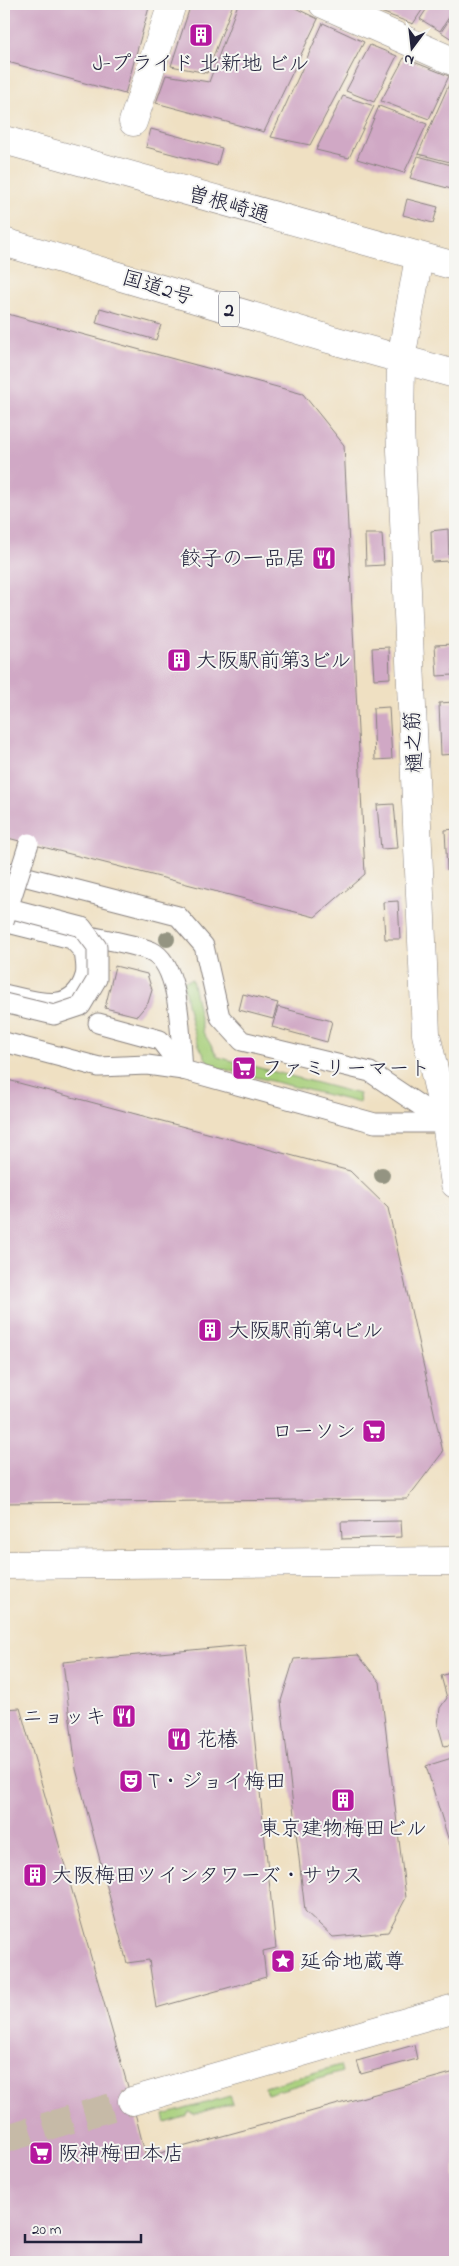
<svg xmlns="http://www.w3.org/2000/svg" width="459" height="2266" viewBox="0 0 459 2266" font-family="'Indie Flower','Klee One',sans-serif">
	<rect width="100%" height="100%" fill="#f6f6f2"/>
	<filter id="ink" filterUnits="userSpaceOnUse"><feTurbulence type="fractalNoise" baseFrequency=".02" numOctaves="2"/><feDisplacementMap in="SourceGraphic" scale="10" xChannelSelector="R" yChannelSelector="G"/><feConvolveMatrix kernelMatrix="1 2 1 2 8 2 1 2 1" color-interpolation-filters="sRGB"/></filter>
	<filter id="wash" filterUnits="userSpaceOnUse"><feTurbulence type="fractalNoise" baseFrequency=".0096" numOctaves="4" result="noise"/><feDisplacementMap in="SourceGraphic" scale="20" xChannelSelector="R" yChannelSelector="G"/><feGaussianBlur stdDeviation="1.12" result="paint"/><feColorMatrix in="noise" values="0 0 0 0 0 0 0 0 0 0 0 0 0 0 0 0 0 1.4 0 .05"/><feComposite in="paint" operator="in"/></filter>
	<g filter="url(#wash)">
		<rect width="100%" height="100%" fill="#efe0c2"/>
		<g fill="#a7cf7a" stroke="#64785a">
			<path d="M192,979l11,53 15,25 141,37 1,9 -149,-37c-19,-26 -22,-54 -28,-84z"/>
			<polygon points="340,2065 342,2072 267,2094 265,2087"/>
			<polygon points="230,2096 233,2103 194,2114 189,2112 187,2116 166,2123 164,2115"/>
		</g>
		<g id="blocks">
			<g fill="#d0a8c5">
				<polygon points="4,4 150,4 125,94 4,61"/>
				<polygon points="191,4 233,4 207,73 171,66"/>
				<polygon points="238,4 287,4 318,19 264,132 156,103 166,75 209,82"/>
				<polygon points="361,4 379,4 374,12"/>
				<polygon points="387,4 426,4 413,24 381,12"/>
				<polygon points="430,4 455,4 455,8 440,31 420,19"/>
				<polygon points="455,11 455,41 441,32"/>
				<polygon points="323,23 364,42 310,145 271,137"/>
				<polygon points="370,45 397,56 374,102 346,91"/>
				<polygon points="404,58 449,76 429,119 381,101"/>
				<polygon points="450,82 455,84 455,146 450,162 418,154"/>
				<polygon points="343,96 374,106 349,158 316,150"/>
				<polygon points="379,106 427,124 404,173 357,159"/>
				<polygon points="151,129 222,148 217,166 146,147"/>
				<polygon points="418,156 455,166 455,190 410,178"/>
				<polygon points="407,199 438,207 433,223 403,215"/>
				<polygon points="100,308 161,325 156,340 96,323"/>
				<polygon points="4,313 303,394 344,445 365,874 315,917 4,837"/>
				<polygon points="448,529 449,561 432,562 431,531"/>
				<polygon points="365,534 382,534 384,565 366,566"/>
				<polygon points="452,644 453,675 437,676 435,645"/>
				<polygon points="389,647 390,678 374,679 372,648"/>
				<polygon points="454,702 455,754 441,755 439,703"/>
				<polygon points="389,707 392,759 375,760 373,708"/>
				<polygon points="394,804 398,848 381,849 377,805"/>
				<polygon points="455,829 455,869 447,870 445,830"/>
				<polygon points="398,901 400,939 385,939 383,902"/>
				<polygon points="115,966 147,974 152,990 148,1003 137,1016 105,1008"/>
				<polygon points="243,994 278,1003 273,1019 239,1010"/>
				<polygon points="278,1007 332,1021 327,1042 272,1027"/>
				<polygon points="4,1079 350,1171 388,1208 443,1452 407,1499 4,1503"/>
				<polygon points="401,1521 402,1537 342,1539 341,1522"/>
				<polygon points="245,1645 276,1948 263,1951 266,1977 156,2008 149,1960 127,1963 76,1769 63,1662"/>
				<polygon points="358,1655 380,1682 406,1898 388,1932 333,1937 305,1911 281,1701 294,1659"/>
				<polygon points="455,1671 455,1744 444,1746 438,1725 440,1708 447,1698 441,1676"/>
				<polygon points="20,1708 132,2101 146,2157 455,2072 455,2262 13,2262 4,2249 4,1709"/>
				<polygon points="455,1757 455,1861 426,1766"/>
				<polygon points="414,2045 417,2059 361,2074 357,2061"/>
			</g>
		</g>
	</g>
	<g filter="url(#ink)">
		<use href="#blocks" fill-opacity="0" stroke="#88817e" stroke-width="1"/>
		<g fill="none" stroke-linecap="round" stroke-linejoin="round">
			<polyline stroke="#c6baa7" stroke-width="28" stroke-dasharray="28 14" stroke-linecap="butt" points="4,2139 132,2101"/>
			<g stroke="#88817e" stroke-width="21">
				<g id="service">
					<polyline points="4,871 178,916 204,946 220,1017 242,1041 370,1072 446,1123"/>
					<path d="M4,922l68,17 12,13c1,7 3,17 1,24 -12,41 -52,24 -81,18"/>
					<path d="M80,934c21,5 51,9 71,17 31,14 29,89 32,119"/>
					<polyline points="98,1023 160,1040 183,1070"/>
					<polyline points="4,1042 99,1067 147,1065 183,1070 375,1123 446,1123"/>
				</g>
			</g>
			<g stroke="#88817e" stroke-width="29">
				<g id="minor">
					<polyline points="323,4 455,62"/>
					<polyline points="133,122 172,4"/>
				</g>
			</g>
			<g stroke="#88817e" stroke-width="29">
				<g id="tertiary">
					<polyline points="419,257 401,359 400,427 426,1034 446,1123 455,1184"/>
					<polyline points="4,1565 455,1561"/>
					<polyline points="132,2101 455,2008"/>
				</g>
			</g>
			<g stroke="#88817e" stroke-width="29">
				<g id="trunk">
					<polyline points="4,140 455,266"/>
					<polyline points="4,242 329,339 455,374"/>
				</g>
			</g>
			<use href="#service" stroke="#fff" stroke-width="19"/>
			<use href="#minor" stroke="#fff" stroke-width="28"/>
			<use href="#tertiary" stroke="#fff" stroke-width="28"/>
			<use href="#trunk" stroke="#fff" stroke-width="28"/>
			<g stroke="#88817e" stroke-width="21" stroke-linecap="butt">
				<g id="service-bridge">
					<polyline points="4,921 29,843"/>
					<polyline points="4,1003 54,1015 81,1006 97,979 97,947 82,927 9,908"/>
				</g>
			</g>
			<use href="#service-bridge" stroke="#fff" stroke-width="19"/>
		</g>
		<g fill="#949482">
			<circle cx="167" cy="939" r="8"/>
			<circle cx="382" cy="1175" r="8"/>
		</g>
	</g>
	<defs>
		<g id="building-square" transform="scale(1.25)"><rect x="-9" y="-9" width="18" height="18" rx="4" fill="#b5179e" stroke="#f6f6f2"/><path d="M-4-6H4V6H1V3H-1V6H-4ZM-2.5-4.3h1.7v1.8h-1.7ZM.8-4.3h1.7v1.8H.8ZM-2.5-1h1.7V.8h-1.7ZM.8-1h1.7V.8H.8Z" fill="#fff"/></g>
		<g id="restaurant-square" transform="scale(1.25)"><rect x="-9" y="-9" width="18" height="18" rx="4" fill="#b5179e" stroke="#f6f6f2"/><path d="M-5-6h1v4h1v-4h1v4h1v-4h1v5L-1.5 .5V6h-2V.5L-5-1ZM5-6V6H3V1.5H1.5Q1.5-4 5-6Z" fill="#fff"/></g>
		<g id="supermarket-square" transform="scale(1.25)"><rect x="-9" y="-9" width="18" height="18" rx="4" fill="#b5179e" stroke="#f6f6f2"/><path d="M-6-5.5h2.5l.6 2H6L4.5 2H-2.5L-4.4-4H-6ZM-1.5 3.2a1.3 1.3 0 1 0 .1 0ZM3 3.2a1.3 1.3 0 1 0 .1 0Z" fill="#fff"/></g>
		<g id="theatre-square" transform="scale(1.25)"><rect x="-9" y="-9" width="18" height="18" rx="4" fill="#b5179e" stroke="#f6f6f2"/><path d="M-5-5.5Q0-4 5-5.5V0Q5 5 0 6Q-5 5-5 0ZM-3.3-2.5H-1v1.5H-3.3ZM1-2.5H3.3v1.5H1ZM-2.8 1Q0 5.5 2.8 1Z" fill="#fff"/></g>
		<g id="sight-square" transform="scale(1.25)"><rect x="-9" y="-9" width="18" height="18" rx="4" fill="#b5179e" stroke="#f6f6f2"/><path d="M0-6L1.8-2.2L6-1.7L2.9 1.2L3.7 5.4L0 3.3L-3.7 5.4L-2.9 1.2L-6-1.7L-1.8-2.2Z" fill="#fff"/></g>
	</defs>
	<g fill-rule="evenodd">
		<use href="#building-square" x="201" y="35"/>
		<use href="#restaurant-square" x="324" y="558"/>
		<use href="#building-square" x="179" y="660"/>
		<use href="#supermarket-square" x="244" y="1068"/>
		<use href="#building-square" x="210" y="1330"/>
		<use href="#supermarket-square" x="374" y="1431"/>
		<use href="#restaurant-square" x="124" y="1716"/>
		<use href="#restaurant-square" x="179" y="1739"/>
		<use href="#theatre-square" x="131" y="1781"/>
		<use href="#building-square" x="343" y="1800"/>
		<use href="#building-square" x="35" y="1875"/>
		<use href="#sight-square" x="283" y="1961"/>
		<use href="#supermarket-square" x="41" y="2153"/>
	</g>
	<g text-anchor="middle" stroke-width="4" stroke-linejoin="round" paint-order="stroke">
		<rect fill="#f6f6f2" stroke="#626272" stroke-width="1" x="219" y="291.5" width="20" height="35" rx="4"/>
		<g font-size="20" font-weight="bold" fill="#22223b">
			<text x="229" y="316">2</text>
		</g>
		<g font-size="21" fill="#22223b" stroke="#f6f6f2" text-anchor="start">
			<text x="201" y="70" text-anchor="middle">J-プライド 北新地 ビル</text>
			<text x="306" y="565" text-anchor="end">餃子の一品居</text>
			<text x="196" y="667">大阪駅前第3ビル</text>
			<text x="262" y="1075">ファミリーマート</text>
			<text x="228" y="1337">大阪駅前第4ビル</text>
			<text x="356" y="1438" text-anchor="end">ローソン</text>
			<text x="106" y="1723" text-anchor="end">ニョッキ</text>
			<text x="196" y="1746">花椿</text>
			<text x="148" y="1788">T・ジョイ梅田</text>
			<text x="343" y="1835" text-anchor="middle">東京建物梅田ビル</text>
			<text x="52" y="1882">大阪梅田ツインタワーズ・サウス</text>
			<text x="300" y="1968">延命地蔵尊</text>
			<text x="58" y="2160">阪神梅田本店</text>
		</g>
		<g font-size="21" fill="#22223b" stroke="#f6f6f2">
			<text transform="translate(229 204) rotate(16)" y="7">曽根崎通</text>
			<text transform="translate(158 287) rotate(17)" y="7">国道2号</text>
			<text transform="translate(413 742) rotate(-93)" y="7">樋之筋</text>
		</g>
	</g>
	<rect width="459" height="2266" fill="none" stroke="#f6f6f2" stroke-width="20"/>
	<g transform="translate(412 48) rotate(195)" stroke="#f6f6f2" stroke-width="4" paint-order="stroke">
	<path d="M0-4L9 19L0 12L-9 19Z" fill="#22223b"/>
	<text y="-8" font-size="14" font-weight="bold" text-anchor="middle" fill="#22223b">N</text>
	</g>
	<path d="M25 2234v8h116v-8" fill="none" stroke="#22223b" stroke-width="2.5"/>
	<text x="32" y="2234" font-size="15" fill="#22223b" stroke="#f6f6f2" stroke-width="4" paint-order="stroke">20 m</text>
</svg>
